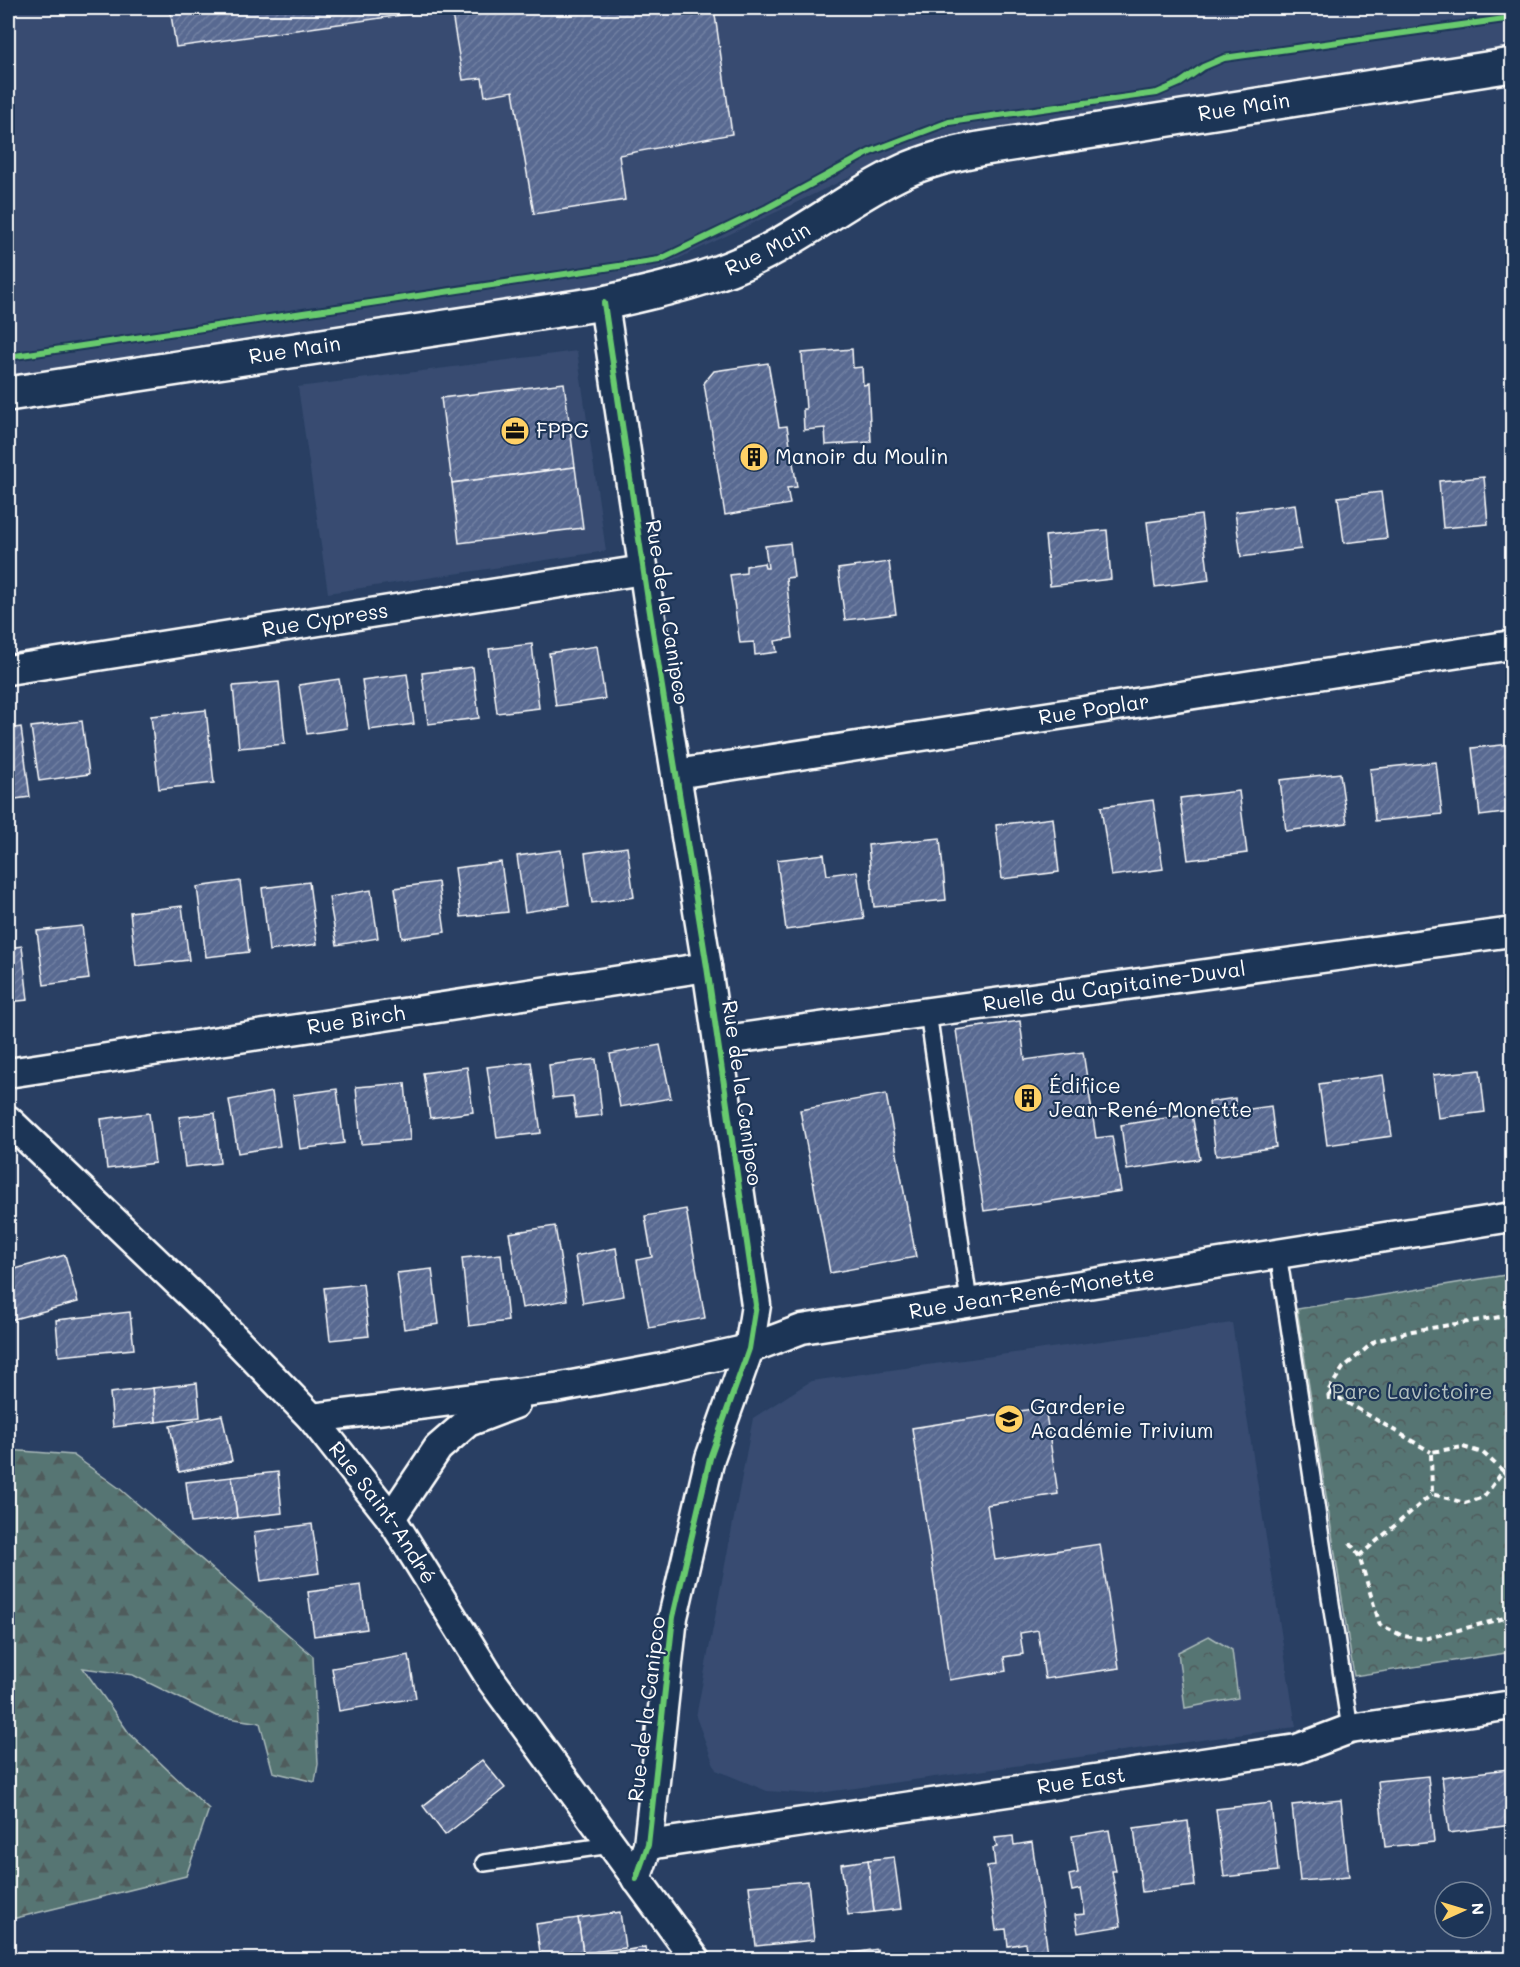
<svg xmlns="http://www.w3.org/2000/svg" width="1520" height="1967" viewBox="0 0 1520 1967" font-family="Mali,sans-serif">
	<defs>
		<pattern id="forest-firs" width="22" height="20" patternUnits="userSpaceOnUse" patternTransform="scale(1.5)"><rect width="22" height="20" fill="#567473"/><path d="M5 1l3.5 6h-7zM16 11l3.5 6h-7z" fill="#505c5c"/></pattern>
		<pattern id="park-crowns" width="20" height="18" patternUnits="userSpaceOnUse" patternTransform="scale(1.5)"><rect width="20" height="18" fill="#567473"/><path d="M2 6a3 3 0 1 1 6 0M12 15a3 3 0 1 1 6 0" fill="none" stroke="#505c5c"/></pattern>
		<pattern id="building-hatch" width="6" height="6" patternUnits="userSpaceOnUse" patternTransform="scale(1.5)"><rect width="6" height="6" fill="#586991"/><path d="M-1 1l2-2M0 6l6-6M5 7l2-2" fill="none" stroke="#7180a2"/></pattern>
	</defs>
	<rect width="100%" height="100%" fill="#293f63"/>
	<filter id="ink" filterUnits="userSpaceOnUse"><feTurbulence type="fractalNoise" baseFrequency=".0167" numOctaves="2"/><feDisplacementMap in="SourceGraphic" scale="12" xChannelSelector="R" yChannelSelector="G"/><feConvolveMatrix kernelMatrix="1 2 1 2 8 2 1 2 1" color-interpolation-filters="sRGB"/></filter>
	<g filter="url(#ink)">
		<g fill="#374c71">
			<polygon points="8,8 1512,8 1512,65 877,164 558,316 8,392"/>
			<polygon points="577,351 606,551 328,593 298,387"/>
			<polygon points="1232,1323 1296,1727 812,1794 767,1791 716,1770 696,1717 753,1418 811,1381"/>
		</g>
		<polygon fill="url(#forest-firs)" stroke="#aabab9" stroke-width="1.5" points="8,1450 73,1455 119,1488 313,1656 318,1764 315,1782 273,1772 260,1723 216,1716 133,1675 83,1668 129,1733 209,1809 186,1876 8,1920"/>
		<g fill="url(#park-crowns)" stroke="#aabab9" stroke-width="1.5">
			<polygon points="1512,1274 1512,1652 1354,1676 1297,1309"/>
			<polygon points="1209,1636 1232,1650 1238,1698 1185,1708 1178,1652"/>
		</g>
		<g fill="url(#building-hatch)" stroke="#fff" stroke-width="1.5">
			<polygon points="170,8 714,8 732,134 619,155 625,200 534,214 513,91 485,96 482,78 463,80 451,8 176,47"/>
			<polygon points="852,349 853,368 862,367 863,385 868,384 871,442 826,445 825,428 804,430 803,409 806,409 802,353"/>
			<polygon points="768,363 779,427 787,426 797,487 787,488 790,504 725,515 704,383 714,371"/>
			<polygon points="564,383 575,467 452,483 441,398"/>
			<polygon points="575,467 583,528 459,543 452,483"/>
			<polygon points="1484,477 1488,524 1443,528 1439,481"/>
			<polygon points="1381,492 1387,538 1344,543 1338,497"/>
			<polygon points="1295,504 1301,549 1241,557 1235,512"/>
			<polygon points="1201,515 1209,580 1155,587 1147,522"/>
			<polygon points="1107,530 1111,579 1050,586 1045,536"/>
			<polygon points="790,543 794,577 786,578 793,638 775,641 777,652 755,655 754,642 740,643 730,575 746,573 746,566 764,563 765,568 768,568 765,546"/>
			<polygon points="889,562 896,614 845,620 838,569"/>
			<polygon points="532,644 539,708 497,713 489,649"/>
			<polygon points="597,646 605,699 556,706 549,653"/>
			<polygon points="473,667 479,718 428,724 422,673"/>
			<polygon points="407,674 414,724 369,730 362,680"/>
			<polygon points="339,679 347,728 307,734 299,685"/>
			<polygon points="279,682 285,744 239,748 233,686"/>
			<polygon points="206,710 214,783 159,789 151,716"/>
			<polygon points="82,721 89,774 39,781 31,727"/>
			<polygon points="21,727 30,797 8,800 8,729"/>
			<polygon points="1512,744 1512,812 1480,816 1472,748"/>
			<polygon points="1436,762 1442,814 1375,821 1370,769"/>
			<polygon points="1340,773 1347,823 1286,831 1280,780"/>
			<polygon points="1239,791 1247,853 1188,860 1180,798"/>
			<polygon points="1153,800 1163,869 1111,876 1101,807"/>
			<polygon points="1053,818 1059,872 1002,879 996,825"/>
			<polygon points="940,838 946,900 874,907 868,845"/>
			<polygon points="627,847 634,897 592,903 585,853"/>
			<polygon points="561,850 569,905 525,912 517,856"/>
			<polygon points="824,854 827,875 857,871 864,919 786,930 777,860"/>
			<polygon points="501,862 508,912 461,917 455,868"/>
			<polygon points="240,881 249,952 206,957 197,887"/>
			<polygon points="309,882 317,944 269,951 262,888"/>
			<polygon points="438,882 445,932 402,938 395,888"/>
			<polygon points="371,890 378,938 337,945 329,897"/>
			<polygon points="182,906 189,960 136,966 130,912"/>
			<polygon points="82,926 89,979 44,985 37,931"/>
			<polygon points="22,946 28,1000 8,1002 8,948"/>
			<polygon points="1020,1021 1025,1060 1083,1052 1096,1138 1112,1136 1121,1191 984,1211 956,1030"/>
			<polygon points="660,1045 671,1098 620,1107 610,1054"/>
			<polygon points="596,1059 602,1115 576,1118 573,1096 553,1098 549,1065"/>
			<polygon points="531,1062 541,1133 497,1138 487,1067"/>
			<polygon points="467,1067 473,1112 430,1118 423,1073"/>
			<polygon points="1480,1070 1485,1112 1438,1118 1433,1075"/>
			<polygon points="1383,1075 1392,1136 1327,1145 1319,1084"/>
			<polygon points="405,1083 410,1140 361,1144 356,1087"/>
			<polygon points="337,1089 344,1143 300,1149 293,1095"/>
			<polygon points="272,1092 280,1146 238,1153 229,1100"/>
			<polygon points="886,1094 916,1257 830,1273 800,1110"/>
			<polygon points="1235,1098 1236,1111 1271,1106 1276,1147 1216,1156 1209,1102"/>
			<polygon points="149,1113 155,1163 107,1169 101,1119"/>
			<polygon points="215,1113 220,1163 185,1167 179,1117"/>
			<polygon points="1192,1114 1200,1159 1127,1170 1121,1125"/>
			<polygon points="686,1209 705,1318 649,1328 637,1260 652,1257 645,1216"/>
			<polygon points="555,1226 567,1300 522,1308 509,1233"/>
			<polygon points="616,1248 624,1296 583,1303 575,1256"/>
			<polygon points="501,1254 508,1321 469,1326 462,1258"/>
			<polygon points="65,1255 78,1302 10,1320 8,1311 8,1271"/>
			<polygon points="432,1269 439,1324 404,1329 397,1273"/>
			<polygon points="363,1284 369,1336 330,1340 324,1288"/>
			<polygon points="130,1312 134,1349 59,1356 56,1320"/>
			<polygon points="197,1383 200,1417 156,1422 153,1388"/>
			<polygon points="153,1388 156,1422 113,1427 110,1393"/>
			<polygon points="1045,1407 1058,1494 987,1505 995,1560 1100,1544 1119,1668 1045,1679 1038,1630 1020,1633 1023,1654 1004,1657 1006,1671 949,1680 912,1428"/>
			<polygon points="222,1415 232,1461 179,1472 170,1426"/>
			<polygon points="278,1472 282,1513 237,1518 232,1477"/>
			<polygon points="232,1477 237,1518 191,1523 186,1482"/>
			<polygon points="312,1524 319,1573 261,1581 254,1532"/>
			<polygon points="361,1585 367,1629 314,1636 308,1592"/>
			<polygon points="409,1655 416,1698 339,1711 332,1668"/>
			<polygon points="482,1760 505,1788 445,1835 423,1806"/>
			<polygon points="1508,1769 1512,1807 1512,1825 1449,1833 1442,1777"/>
			<polygon points="1428,1776 1434,1842 1385,1847 1378,1781"/>
			<polygon points="1341,1800 1349,1877 1300,1881 1292,1805"/>
			<polygon points="1271,1803 1278,1871 1224,1877 1216,1809"/>
			<polygon points="1188,1821 1195,1886 1142,1892 1134,1828"/>
			<polygon points="1109,1830 1116,1871 1112,1871 1121,1926 1078,1933 1075,1915 1085,1914 1081,1889 1072,1891 1069,1875 1078,1873 1072,1836"/>
			<polygon points="1013,1836 1014,1845 1032,1842 1049,1960 1028,1960 1025,1943 1008,1946 1006,1929 996,1930 987,1866 995,1865 993,1848 997,1847 995,1838"/>
			<polygon points="894,1857 901,1909 874,1912 868,1860"/>
			<polygon points="868,1860 874,1912 848,1915 841,1864"/>
			<polygon points="808,1881 814,1940 756,1946 749,1886"/>
			<polygon points="620,1912 625,1948 583,1953 578,1918"/>
			<polygon points="578,1918 583,1953 541,1959 536,1924"/>
			<polygon points="645,1947 647,1960 579,1959"/>
			<polygon points="877,1949 878,1960 823,1960 823,1958"/>
		</g>
		<g fill="none" stroke-linecap="round" stroke-linejoin="round">
			<g stroke="#fff" stroke-width="20">
				<g id="service">
					<polyline points="928,1012 969,1302"/>
					<polyline points="1278,1253 1350,1729"/>
					<polyline points="484,1863 611,1845"/>
				</g>
			</g>
			<g stroke="#fff" stroke-width="33">
				<g id="minor">
					<polyline points="604,303 648,600 707,967 756,1305 749,1349 710,1458 673,1617 648,1845 636,1879"/>
					<path id="s1" d="M8,670l635,-100"/>
					<path id="s2" d="M676,774l836,-129"/>
					<path id="s3" d="M718,1041l794,-109"/>
					<path id="s4" d="M8,1073l699,-106"/>
					<path id="s5" d="M8,1120l206,197 98,101 79,100 101,163 204,279"/>
					<path id="s6" d="M312,1418l244,-30 107,-20 86,-19 53,-20 710,-112"/>
					<polyline points="391,1518 438,1448 468,1422 515,1404"/>
					<path id="s7" d="M648,1845l649,-96 53,-20 162,-24"/>
				</g>
			</g>
			<g stroke="#fff" stroke-width="38">
				<g id="tertiary">
					<path id="s8" d="M8,394l596,-91c53,-12 109,-24 158,-49 49,-24 92,-60 142,-83 24,-11 49,-17 75,-22l533,-84"/>
				</g>
			</g>
			<g stroke="#fff" stroke-width="4" stroke-dasharray="6 4.5" stroke-linecap="butt">
				<polyline points="1329,1392 1431,1452"/>
				<polyline points="1329,1400 1328,1391 1343,1368 1375,1341 1412,1331 1512,1315"/>
				<polygon points="1463,1447 1483,1453 1503,1471 1484,1497 1465,1503 1432,1494 1431,1452"/>
				<polyline points="1503,1471 1512,1481"/>
				<polyline points="1350,1543 1359,1556 1380,1625 1403,1636 1424,1639 1512,1616"/>
				<polyline points="1359,1556 1432,1494"/>
			</g>
			<use href="#service" stroke="#1d3557" stroke-width="15"/>
			<use href="#minor" stroke="#1d3557" stroke-width="28"/>
			<use href="#tertiary" stroke="#1d3557" stroke-width="33"/>
			<g stroke="#1d3557" stroke-width="10">
				<g id="cycleway">
					<polyline points="604,303 648,600 707,967 756,1305 749,1349 710,1458 673,1617 648,1845 636,1879"/>
					<polyline points="8,357 659,260 767,208 870,152 949,122 1157,93 1180,83 1203,67 1224,58 1512,18"/>
				</g>
			</g>
			<use href="#cycleway" stroke="#67ca6e" stroke-width="6"/>
		</g>
	</g>
	<defs>
		<g id="office-disc" transform="scale(1.5)"><circle r="9.5" fill="#ffd166" stroke="#1d3557"/><path d="M-6-3h4V-5.5h4V-3h4V5H-6ZM-1-4.5V-3h2v-1.5ZM-6 0V1H6V0Z" fill="#111"/></g>
		<g id="building-disc" transform="scale(1.5)"><circle r="9.5" fill="#ffd166" stroke="#1d3557"/><path d="M-4-6H4V6H1V3H-1V6H-4ZM-2.5-4.3h1.7v1.8h-1.7ZM.8-4.3h1.7v1.8H.8ZM-2.5-1h1.7V.8h-1.7ZM.8-1h1.7V.8H.8Z" fill="#111"/></g>
		<g id="school-disc" transform="scale(1.5)"><circle r="9.5" fill="#ffd166" stroke="#1d3557"/><path d="M0-5L7-2L0 1L-7-2ZM-4 1L0 2.5L4 1V4Q0 6-4 4Z" fill="#111"/></g>
	</defs>
	<g fill-rule="evenodd">
		<use href="#office-disc" x="515" y="431"/>
		<use href="#building-disc" x="754" y="457"/>
		<use href="#building-disc" x="1028" y="1098"/>
		<use href="#school-disc" x="1009" y="1419"/>
	</g>
	<g text-anchor="middle" stroke-width="4.5" stroke-linejoin="round" paint-order="stroke">
		<g font-size="21" fill="#fff" stroke="#1d3557">
			<text dy="7" stroke="none"><textPath href="#s8" startOffset="1280">Rue Main</textPath></text>
			<text dy="7" stroke="none"><textPath href="#s8" startOffset="776">Rue Main</textPath></text>
			<text dy="7" stroke="none"><textPath href="#s8" startOffset="290">Rue Main</textPath></text>
			<text transform="translate(667 612) rotate(81)" y="7">Rue de la Canipco</text>
			<text dy="7" stroke="none"><textPath href="#s1" startOffset="321">Rue Cypress</textPath></text>
			<text dy="7" stroke="none"><textPath href="#s2" startOffset="423">Rue Poplar</textPath></text>
			<text dy="7" stroke="none"><textPath href="#s3" startOffset="400">Ruelle du Capitaine-Duval</textPath></text>
			<text dy="7" stroke="none"><textPath href="#s4" startOffset="352">Rue Birch</textPath></text>
			<text transform="translate(742 1093) rotate(82)" y="7">Rue de la Canipco</text>
			<text dy="7" stroke="none"><textPath href="#s6" startOffset="732">Rue Jean-René-Monette</textPath></text>
			<text dy="7" stroke="none"><textPath href="#s5" startOffset="544">Rue Saint-André</textPath></text>
			<text transform="translate(647 1709) rotate(-83)" y="7">Rue de la Canipco</text>
			<text dy="7" stroke="none"><textPath href="#s7" startOffset="438">Rue East</textPath></text>
		</g>
		<g font-size="21" fill="#fff" stroke="#1d3557" text-anchor="start">
			<text x="536" y="438">FPPG</text>
			<text x="775" y="464">Manoir du Moulin</text>
			<text x="1049" y="1093">Édifice<tspan x="1049" dy="24">Jean-René-Monette</tspan></text>
			<text x="1030" y="1414">Garderie<tspan x="1030" dy="24">Académie Trivium</tspan></text>
		</g>
		<g font-size="21" fill="#b3c0c0" stroke="#1d3557">
			<text x="1412" y="1399">Parc Lavictoire</text>
		</g>
	</g>
	<rect width="1520" height="1967" fill="none" stroke="#1d3557" stroke-width="30"/>
	<rect x="15" y="15" width="1490" height="1937" fill="none" stroke="#fff" stroke-width="2" filter="url(#ink)"/>
	<g transform="translate(1463 1910) rotate(86)"><circle r="28" fill="#1d3557" stroke="#77869a" stroke-width="1.5"/>
	<path d="M0-4.5L10 22L0 15L-10 22Z" fill="#ffd166"/>
	<text y="-9" font-size="16" font-weight="bold" text-anchor="middle" fill="#ffffff">N</text>
	</g>
</svg>
